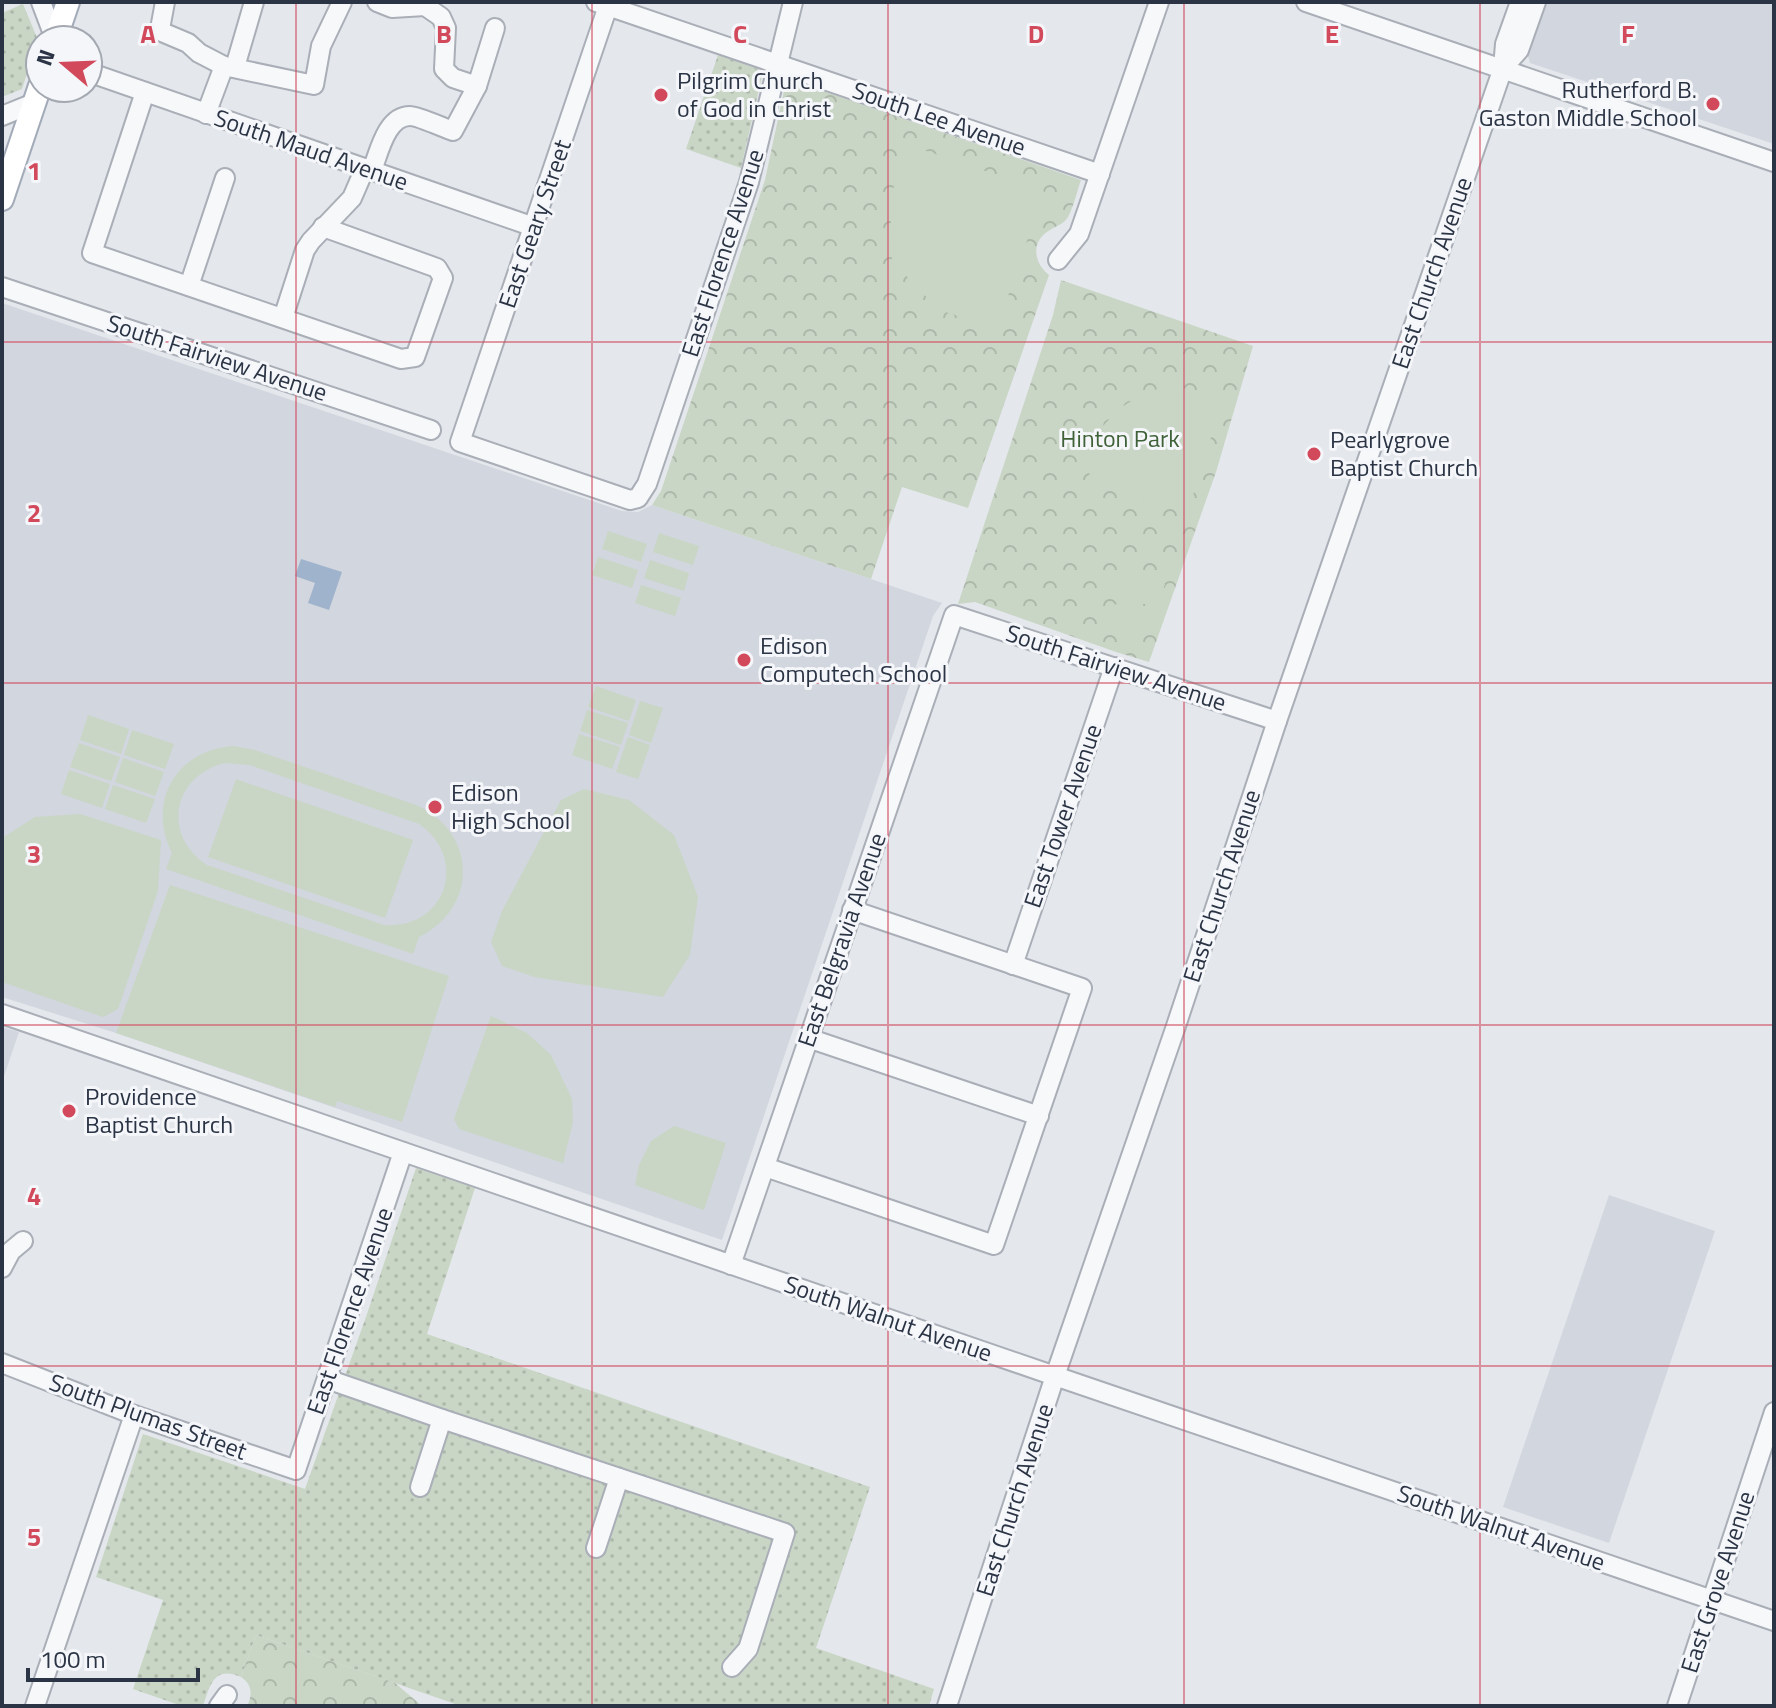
<svg xmlns="http://www.w3.org/2000/svg" width="1776" height="1708" viewBox="0 0 1776 1708" font-family="'Titillium Web',sans-serif">
	<defs>
		<pattern id="grass-dots" width="8" height="8" patternUnits="userSpaceOnUse" patternTransform="scale(2)"><rect width="8" height="8" fill="#c9d6c5"/><path d="M2 2h.1M6 6h.1" fill="none" stroke="#adb8ab" stroke-width="1.8" stroke-linecap="round"/></pattern>
		<pattern id="forest-crowns" width="20" height="18" patternUnits="userSpaceOnUse" patternTransform="scale(2)"><rect width="20" height="18" fill="#c9d6c5"/><path d="M2 6a3 3 0 1 1 6 0M12 15a3 3 0 1 1 6 0" fill="none" stroke="#adb8ab"/></pattern>
	</defs>
	<rect width="100%" height="100%" fill="#e4e7ec"/>
	<g fill="#d2d6de">
		<polygon points="1545,2 1774,2 1774,144 1530,63 1527,53"/>
		<polygon points="2,303 622,511 638,512 652,505 942,603 933,616 722,1240 116,1033 2,997"/>
		<polygon points="2,1027 19,1032 2,1082"/>
		<polygon points="1609,1195 1715,1231 1609,1543 1503,1507"/>
	</g>
	<g fill="url(#grass-dots)">
		<polygon points="23,4 38,40 22,89 2,97 2,13"/>
		<polygon points="718,55 758,69 762,76 741,168 686,149"/>
		<path d="M416,1168l59,20 -48,146 443,153 -54,161 118,41 -5,17h-468l-205,-71 -15,42c-27,-12 -31,8 -38,29h-21l-49,-17 30,-89 -67,-23 47,-143 162,55 62,-175z"/>
	</g>
	<g fill="url(#forest-crowns)">
		<path d="M794,81l287,99c-4,11 -7,26 -13,37 -5,8 -13,9 -21,15 -17,12 -12,32 2,43l-81,233 -66,-21 -31,92 -219,-74 9,-14 104,-311 20,-94z"/>
		<polygon points="1061,280 1253,346 1216,472 1149,662 1116,652 975,602 958,604 1053,315"/>
		<path d="M256,1635l139,48 27,23h-175c6,-11 5,-22 -6,-29z"/>
	</g>
	<g fill="#c9d6c5" fill-rule="evenodd">
		<polygon points="909,145 1044,191 997,328 939,310 892,261 890,198"/>
		<polygon points="1183,388 1224,395 1191,502 1182,510 1088,480 1101,428 1119,409 1148,390"/>
		<polygon points="608,531 647,544 641,562 602,549"/>
		<polygon points="659,533 699,546 693,565 653,552"/>
		<polygon points="598,557 638,570 632,588 592,575"/>
		<polygon points="650,560 689,573 684,591 644,578"/>
		<polygon points="1125,571 1165,584 1157,608 1117,595"/>
		<polygon points="641,585 681,598 675,616 635,603"/>
		<polygon points="1115,604 1153,616 1147,636 1108,623"/>
		<polygon points="596,686 636,700 629,721 588,707"/>
		<polygon points="640,701 663,708 651,743 629,735"/>
		<polygon points="587,710 628,723 621,745 580,731"/>
		<polygon points="88,715 129,729 121,754 80,740"/>
		<polygon points="132,730 174,744 165,769 124,755"/>
		<polygon points="579,734 620,747 612,769 572,755"/>
		<polygon points="628,737 650,745 638,779 616,772"/>
		<polygon points="79,743 120,757 111,781 70,767"/>
		<path d="M234,746l21,4 161,55c61,27 63,102 3,132l-6,17 -247,-85 6,-16c-26,-51 5,-104 62,-107zM225,763l25,2 169,59c51,35 26,106 -35,101l-177,-60c-46,-30 -34,-90 18,-102z"/>
		<polygon points="123,758 164,772 155,796 115,782"/>
		<polygon points="69,770 110,784 102,808 61,794"/>
		<polygon points="236,779 413,840 385,918 208,857"/>
		<polygon points="113,785 155,799 146,823 105,809"/>
		<polygon points="584,789 629,800 674,835 698,897 690,955 663,997 534,977 502,966 491,942 502,911 561,800"/>
		<polygon points="80,814 161,840 158,891 118,1009 103,1017 2,982 2,838 35,817"/>
		<polygon points="170,885 449,976 402,1122 337,1101 335,1107 116,1033"/>
		<polygon points="491,1016 527,1033 551,1055 572,1099 573,1122 563,1163 459,1129 454,1119"/>
		<polygon points="674,1126 726,1143 704,1210 635,1185 639,1165 651,1141"/>
	</g>
	<polygon fill="#9fb4cc" points="301,559 342,572 329,610 308,603 315,583 295,576"/>
	<g fill="none" stroke-linecap="round" stroke-linejoin="round">
		<g stroke="#a9aeb7" stroke-width="22">
			<g id="minor">
				<polyline points="41,2 55,39"/>
				<polyline points="165,2 160,29 162,32 188,43 199,53 224,66 314,85 321,46 342,2"/>
				<polyline points="377,2 392,8 425,6 441,17 446,28 444,69 453,78 477,86"/>
				<polyline points="596,2 1100,174"/>
				<polyline points="1306,2 1774,162"/>
				<polyline points="608,6 460,442 630,500 638,498 647,484 749,182 793,2"/>
				<polyline points="235,67 254,2"/>
				<polyline points="1503,68 1519,50 1536,2"/>
				<polyline points="88,72 534,227"/>
				<polyline points="145,92 92,253 401,359 415,357 443,278 437,268 323,227"/>
				<polyline points="206,114 224,66"/>
				<polyline points="2,116 34,103"/>
				<path d="M372,170c7,-17 14,-54 38,-54 8,0 34,12 43,15l24,-45 18,-58"/>
				<polyline points="1058,260 1079,234 1159,2"/>
				<polyline points="189,286 225,178"/>
				<polyline points="2,287 431,430"/>
				<polyline points="283,318 305,250 311,241 352,198 365,168"/>
				<polyline points="1013,965 1114,667"/>
				<polyline points="2,1014 1055,1376 1774,1621"/>
				<polyline points="808,1038 1039,1116"/>
				<polyline points="765,1167 994,1245 1082,988 852,910"/>
				<polyline points="731,1265 954,615 1277,721"/>
				<polyline points="2,1268 11,1251 23,1241"/>
				<polyline points="2,1363 134,1415 296,1470 403,1152"/>
				<polyline points="327,1379 442,1419 785,1533 748,1649 732,1667"/>
				<polyline points="420,1487 442,1419"/>
				<polyline points="596,1548 619,1478"/>
				<polyline points="35,1706 134,1415"/>
				<polyline points="219,1706 227,1695"/>
				<polyline points="947,1706 1055,1376 1175,1029 1277,721 1503,68 1505,44 1520,2"/>
				<polyline points="1677,1706 1774,1412"/>
			</g>
		</g>
		<g stroke="#a3abb8" stroke-width="26">
			<g id="major">
				<polyline points="55,40 68,2"/>
				<polyline points="2,199 40,86"/>
			</g>
		</g>
		<use href="#minor" stroke="#f7f8fa" stroke-width="18"/>
		<use href="#major" stroke="#fff" stroke-width="22"/>
	</g>
	<path fill="none" stroke="#d1495b" stroke-width="2" stroke-opacity="0.55" d="M296,2v1704M592,2v1704M888,2v1704M1184,2v1704M1480,2v1704M2,342h1772M2,683h1772M2,1025h1772M2,1366h1772"/>
	<g fill="#d1495b" stroke="#f4f6f9" stroke-width="3">
		<circle cx="661" cy="95" r="8"/>
		<circle cx="1713" cy="104" r="8"/>
		<circle cx="1314" cy="454" r="8"/>
		<circle cx="744" cy="660" r="8"/>
		<circle cx="435" cy="807" r="8"/>
		<circle cx="69" cy="1111" r="8"/>
	</g>
	<g text-anchor="middle" stroke-width="6" stroke-linejoin="round" paint-order="stroke">
		<g font-size="24" fill="#2b3445" stroke="#f4f6f9" text-anchor="start">
			<text x="677" y="89">Pilgrim Church<tspan x="677" dy="28">of God in Christ</tspan></text>
			<text x="1697" y="98" text-anchor="end">Rutherford B.<tspan x="1697" dy="28">Gaston Middle School</tspan></text>
			<text x="1330" y="448">Pearlygrove<tspan x="1330" dy="28">Baptist Church</tspan></text>
			<text x="760" y="654">Edison<tspan x="760" dy="28">Computech School</tspan></text>
			<text x="451" y="801">Edison<tspan x="451" dy="28">High School</tspan></text>
			<text x="85" y="1105">Providence<tspan x="85" dy="28">Baptist Church</tspan></text>
		</g>
		<g font-size="24" fill="#2b3445" stroke="#f4f6f9">
			<text transform="translate(939 119) rotate(19)" y="8">South Lee Avenue</text>
			<text transform="translate(311 150) rotate(19)" y="8">South Maud Avenue</text>
			<text transform="translate(535 224) rotate(-71)" y="8">East Geary Street</text>
			<text transform="translate(723 253) rotate(-72)" y="8">East Florence Avenue</text>
			<text transform="translate(1432 273) rotate(-71)" y="8">East Church Avenue</text>
			<text transform="translate(217 358) rotate(18)" y="8">South Fairview Avenue</text>
			<text transform="translate(1116 668) rotate(18)" y="8">South Fairview Avenue</text>
			<text transform="translate(1063 816) rotate(-71)" y="8">East Tower Avenue</text>
			<text transform="translate(1222 886) rotate(-72)" y="8">East Church Avenue</text>
			<text transform="translate(842 940) rotate(-71)" y="8">East Belgravia Avenue</text>
			<text transform="translate(350 1311) rotate(-71)" y="8">East Florence Avenue</text>
			<text transform="translate(888 1319) rotate(19)" y="8">South Walnut Avenue</text>
			<text transform="translate(148 1417) rotate(20)" y="8">South Plumas Street</text>
			<text transform="translate(1015 1500) rotate(-72)" y="8">East Church Avenue</text>
			<text transform="translate(1501 1528) rotate(19)" y="8">South Walnut Avenue</text>
			<text transform="translate(1718 1582) rotate(-72)" y="8">East Grove Avenue</text>
		</g>
		<g font-size="24" fill="#3f6138" stroke="#f4f6f9">
			<text x="1120" y="447">Hinton Park</text>
		</g>
	</g>
	<g font-size="26" text-anchor="middle" font-weight="bold" fill="#d1495b" stroke="#f4f6f9" stroke-width="6" stroke-linejoin="round" paint-order="stroke">
		<text x="148" y="43">A</text>
		<text x="444" y="43">B</text>
		<text x="740" y="43">C</text>
		<text x="1036" y="43">D</text>
		<text x="1332" y="43">E</text>
		<text x="1628" y="43">F</text>
		<text x="34" y="180">1</text>
		<text x="34" y="522">2</text>
		<text x="34" y="863">3</text>
		<text x="34" y="1205">4</text>
		<text x="34" y="1546">5</text>
	</g>
	<rect width="1776" height="1708" fill="none" stroke="#2b3445" stroke-width="8"/>
	<g transform="translate(64 64) rotate(289)"><circle r="38" fill="#f4f6f9" stroke="#a4a8b1" stroke-width="2"/>
	<path d="M0-6L14 30L0 20L-14 30Z" fill="#d1495b"/>
	<text y="-12" font-size="22" font-weight="bold" text-anchor="middle" fill="#2b3445">N</text>
	</g>
	<path d="M28 1668v12h170v-12" fill="none" stroke="#2b3445" stroke-width="4"/>
	<text x="40" y="1668" font-size="24" fill="#2b3445" stroke="#f4f6f9" stroke-width="6" paint-order="stroke">100 m</text>
</svg>
